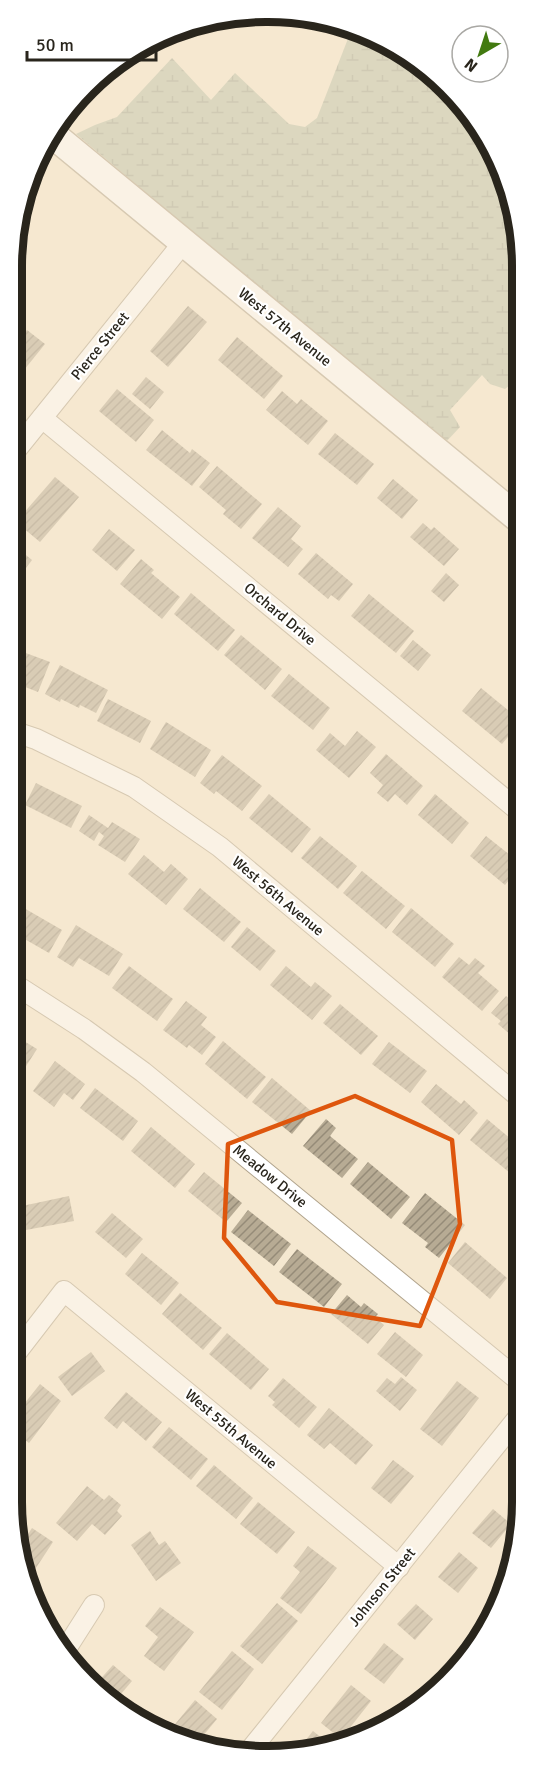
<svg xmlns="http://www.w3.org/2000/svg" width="534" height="1769" viewBox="0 0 534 1769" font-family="Signika,sans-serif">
	<defs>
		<pattern id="wetland-marsh" width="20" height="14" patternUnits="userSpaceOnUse" patternTransform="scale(1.5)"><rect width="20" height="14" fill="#bdc3ab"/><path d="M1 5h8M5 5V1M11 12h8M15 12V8" fill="none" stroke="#a2a793"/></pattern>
		<pattern id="building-hatch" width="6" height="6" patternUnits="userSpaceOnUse" patternTransform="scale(1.5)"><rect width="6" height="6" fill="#b7ab94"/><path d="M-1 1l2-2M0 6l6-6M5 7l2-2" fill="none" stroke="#958b78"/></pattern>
	</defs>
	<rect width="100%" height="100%" fill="#f5e8d0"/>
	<polygon fill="url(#wetland-marsh)" points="349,29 394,46 458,99 502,169 520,234 520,377 505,389 490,384 482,375 450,410 460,427 445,443 76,134 95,125 117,117 172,58 211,100 235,73 289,124 305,127 317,118 351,31"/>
	<g fill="url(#building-hatch)">
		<polygon points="188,306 207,322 168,367 150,351"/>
		<polygon points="27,330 45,344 16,380 16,343"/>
		<polygon points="237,337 283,376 264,399 218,360"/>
		<polygon points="146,377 164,392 150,409 132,394"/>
		<polygon points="117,389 154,420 136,442 99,411"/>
		<polygon points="282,391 297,404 301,399 328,421 308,445 266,410"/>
		<polygon points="162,430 190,453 192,449 210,463 192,486 146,450"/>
		<polygon points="335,433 374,464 357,485 318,454"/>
		<polygon points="217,466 262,504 241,529 223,514 226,510 199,487"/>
		<polygon points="55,477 79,497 40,542 16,522"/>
		<polygon points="393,479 418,500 402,519 377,498"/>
		<polygon points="278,507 301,526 291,539 303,549 288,567 252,538"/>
		<polygon points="423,523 431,530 434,527 459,549 444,566 410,537"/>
		<polygon points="109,529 135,550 117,571 92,550"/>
		<polygon points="16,547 32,560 16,581"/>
		<polygon points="316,553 353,584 339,601 331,595 328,599 298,574"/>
		<polygon points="141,559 154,570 151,573 180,597 162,619 120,584"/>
		<polygon points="446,573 459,585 444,602 431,591"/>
		<polygon points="191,593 235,630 218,651 174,614"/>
		<polygon points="369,594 414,631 396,653 351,616"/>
		<polygon points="241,635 282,669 265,690 224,655"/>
		<polygon points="413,640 431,655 418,671 400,656"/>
		<polygon points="15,649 50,662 38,692 15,683"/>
		<polygon points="60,665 108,690 96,713 80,705 79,708 61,699 60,702 45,694"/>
		<polygon points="289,674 330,708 313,730 271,696"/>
		<polygon points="481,688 519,719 519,724 502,744 462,711"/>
		<polygon points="108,699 151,721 140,743 97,721"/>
		<polygon points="166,722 211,750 195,777 150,749"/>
		<polygon points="357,731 376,747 349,778 316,750 330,733 345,746"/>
		<polygon points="386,754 423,786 407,805 395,794 388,802 377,793 383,785 370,773"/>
		<polygon points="222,755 262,786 242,811 216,791 214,794 200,783"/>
		<polygon points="36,783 82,806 71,828 25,805"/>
		<polygon points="269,794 311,829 292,853 249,818"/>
		<polygon points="435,794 469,823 452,844 418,815"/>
		<polygon points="89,815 108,828 112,822 140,839 125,862 98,845 104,836 99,832 94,841 79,831"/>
		<polygon points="320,836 357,866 338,889 301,858"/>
		<polygon points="486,836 519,862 518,869 505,885 470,856"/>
		<polygon points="144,855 164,872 171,864 188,879 166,905 128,874"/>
		<polygon points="362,871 405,906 386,929 343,893"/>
		<polygon points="200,888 241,922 224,942 183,909"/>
		<polygon points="17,904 62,930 49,953 14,933 14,909"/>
		<polygon points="411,908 454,944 435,967 392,932"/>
		<polygon points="76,925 123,954 109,976 79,958 73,967 57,957"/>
		<polygon points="247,927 276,951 260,971 231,947"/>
		<polygon points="459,957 469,965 475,958 485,966 478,973 499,991 482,1011 442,977"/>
		<polygon points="129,966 173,999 157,1021 112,988"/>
		<polygon points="286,966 311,987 315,982 332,996 312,1020 270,985"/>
		<polygon points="506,996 518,1006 518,1041 498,1024 501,1021 491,1013"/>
		<polygon points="186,1001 207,1017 201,1025 216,1037 202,1055 189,1045 187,1048 163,1030"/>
		<polygon points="340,1004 378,1036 361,1055 323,1023"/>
		<polygon points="14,1035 37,1049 21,1074 14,1069"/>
		<polygon points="223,1041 266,1077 247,1099 205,1064"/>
		<polygon points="389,1042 427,1071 410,1093 372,1064"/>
		<polygon points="55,1061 85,1084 73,1100 64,1093 54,1107 33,1091"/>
		<polygon points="272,1078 311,1111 292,1134 252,1102"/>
		<polygon points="436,1084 461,1104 464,1100 478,1113 459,1135 421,1102"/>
		<polygon points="95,1088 138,1121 123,1141 80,1108"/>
		<polygon points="326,1119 336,1128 330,1136 358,1159 342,1178 303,1146"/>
		<polygon points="487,1119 518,1145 518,1163 510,1173 470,1140"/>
		<polygon points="151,1127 195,1164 175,1188 131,1151"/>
		<polygon points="368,1162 410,1197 391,1219 350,1184"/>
		<polygon points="204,1172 242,1203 226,1222 188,1191"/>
		<polygon points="425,1193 465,1225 439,1258 425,1247 428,1243 402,1223"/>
		<polygon points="69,1196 74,1221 26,1230 22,1206"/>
		<polygon points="248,1210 291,1244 274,1266 231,1232"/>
		<polygon points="112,1213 143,1239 126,1258 95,1232"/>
		<polygon points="13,1236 25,1245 13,1261"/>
		<polygon points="465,1242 507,1278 490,1299 448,1263"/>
		<polygon points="297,1249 342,1284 324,1307 279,1272"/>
		<polygon points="142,1253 179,1283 161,1305 125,1274"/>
		<polygon points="180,1293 222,1328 203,1350 162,1314"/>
		<polygon points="347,1295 361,1307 364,1303 378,1314 375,1317 384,1325 368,1344 331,1314"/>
		<polygon points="395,1332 423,1355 406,1377 377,1354"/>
		<polygon points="227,1333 269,1369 251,1390 209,1354"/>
		<polygon points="91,1352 105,1371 72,1396 58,1377"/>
		<polygon points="401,1377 417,1390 400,1411 376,1391 387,1378 395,1384"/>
		<polygon points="283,1378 317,1407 299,1428 272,1405 275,1402 268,1396"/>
		<polygon points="457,1381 479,1398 442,1446 420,1429"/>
		<polygon points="40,1384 61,1401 29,1443 12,1430 12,1424 16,1420 13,1418"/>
		<polygon points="126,1392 162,1422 146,1441 123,1421 117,1429 104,1418"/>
		<polygon points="329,1408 373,1445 356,1465 330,1443 324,1449 307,1435"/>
		<polygon points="169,1427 208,1459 191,1480 152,1447"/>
		<polygon points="12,1442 22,1450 12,1462"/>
		<polygon points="393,1460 414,1476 391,1504 371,1488"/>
		<polygon points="214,1465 253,1498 236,1519 196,1486"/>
		<polygon points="87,1486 104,1500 109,1495 121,1505 117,1511 122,1516 105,1535 92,1524 77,1541 56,1523"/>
		<polygon points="258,1502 295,1532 277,1554 240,1524"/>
		<polygon points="493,1509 511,1524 491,1548 472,1533"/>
		<polygon points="32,1528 53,1542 28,1580 21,1545"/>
		<polygon points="150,1531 159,1545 165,1541 181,1563 156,1581 131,1545"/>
		<polygon points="308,1546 337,1568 301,1614 280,1598 300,1572 293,1566"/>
		<polygon points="459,1552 478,1568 458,1593 438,1577"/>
		<polygon points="277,1603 298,1621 262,1664 240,1646"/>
		<polygon points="416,1604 433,1619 415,1640 397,1624"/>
		<polygon points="160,1607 194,1632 164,1671 144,1656 158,1637 145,1626"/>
		<polygon points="384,1643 404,1659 384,1684 364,1669"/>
		<polygon points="232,1651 254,1669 222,1710 199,1692"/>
		<polygon points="113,1665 132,1681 115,1701 95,1685"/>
		<polygon points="351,1685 371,1701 341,1739 321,1723"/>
		<polygon points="195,1700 217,1719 197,1743 167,1734"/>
		<polygon points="313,1731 333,1747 332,1748 297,1751"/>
	</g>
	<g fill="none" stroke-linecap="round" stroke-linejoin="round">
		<g stroke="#b1a48d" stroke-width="22">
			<g id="street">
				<polyline points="42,418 519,811"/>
				<polyline points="16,450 183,243"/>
				<polyline points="15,732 36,739 134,787 220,847 518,1096"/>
				<polyline points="14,984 84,1029 143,1072 517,1379"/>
				<polyline points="13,1357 64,1291 399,1567"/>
				<polyline points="64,1652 94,1605"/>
				<polyline points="247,1754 517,1419"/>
			</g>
		</g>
		<g stroke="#b1a48d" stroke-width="30">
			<polyline id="secondary" points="52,134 519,519"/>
		</g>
		<use href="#street" stroke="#fff" stroke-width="20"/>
		<use href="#secondary" stroke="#fff" stroke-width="27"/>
	</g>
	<path d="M0 0H534V1769H0ZM355,1096l97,44 8,84 -40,102 -143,-24 -53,-64 4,-94z" fill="#f5e8d0" fill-opacity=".55" fill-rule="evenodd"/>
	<path fill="none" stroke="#de560d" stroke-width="4.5" stroke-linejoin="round" d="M355,1096l97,44 8,84 -40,102 -143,-24 -53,-64 4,-94z"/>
	<g text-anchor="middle" stroke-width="4.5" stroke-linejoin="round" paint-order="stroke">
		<g font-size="15" fill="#29251c" stroke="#fff">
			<text transform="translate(285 327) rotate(39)" y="5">West 57th Avenue</text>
			<text transform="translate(100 346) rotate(-51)" y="5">Pierce Street</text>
			<text transform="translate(280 614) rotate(40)" y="5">Orchard Drive</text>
			<text transform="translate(278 896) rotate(40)" y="5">West 56th Avenue</text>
			<text transform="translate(270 1176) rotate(39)" y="5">Meadow Drive</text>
			<text transform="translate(231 1429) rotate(40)" y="5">West 55th Avenue</text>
			<text transform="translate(382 1587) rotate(-51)" y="5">Johnson Street</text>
		</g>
	</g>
	<path d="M0 0H534V1769H0ZM266 22H268A244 244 0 0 1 512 266V1502A244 244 0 0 1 268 1746H266A244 244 0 0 1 22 1502V266A244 244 0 0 1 266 22Z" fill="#fff" fill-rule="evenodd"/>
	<path fill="none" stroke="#29251c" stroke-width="8" d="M266 22H268A244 244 0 0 1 512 266V1502A244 244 0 0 1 268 1746H266A244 244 0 0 1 22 1502V266A244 244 0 0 1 266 22Z"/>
	<g transform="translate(480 54) rotate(219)"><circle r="28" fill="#ffffff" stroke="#a9a8a4" stroke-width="1.5"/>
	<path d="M0-4.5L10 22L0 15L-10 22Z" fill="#427a10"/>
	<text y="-9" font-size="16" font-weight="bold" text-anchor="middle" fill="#29251c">N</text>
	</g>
	<path d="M27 51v9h129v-9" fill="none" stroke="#29251c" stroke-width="3"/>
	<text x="36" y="51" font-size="18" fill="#29251c" stroke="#ffffff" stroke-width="4.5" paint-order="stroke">50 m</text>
</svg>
